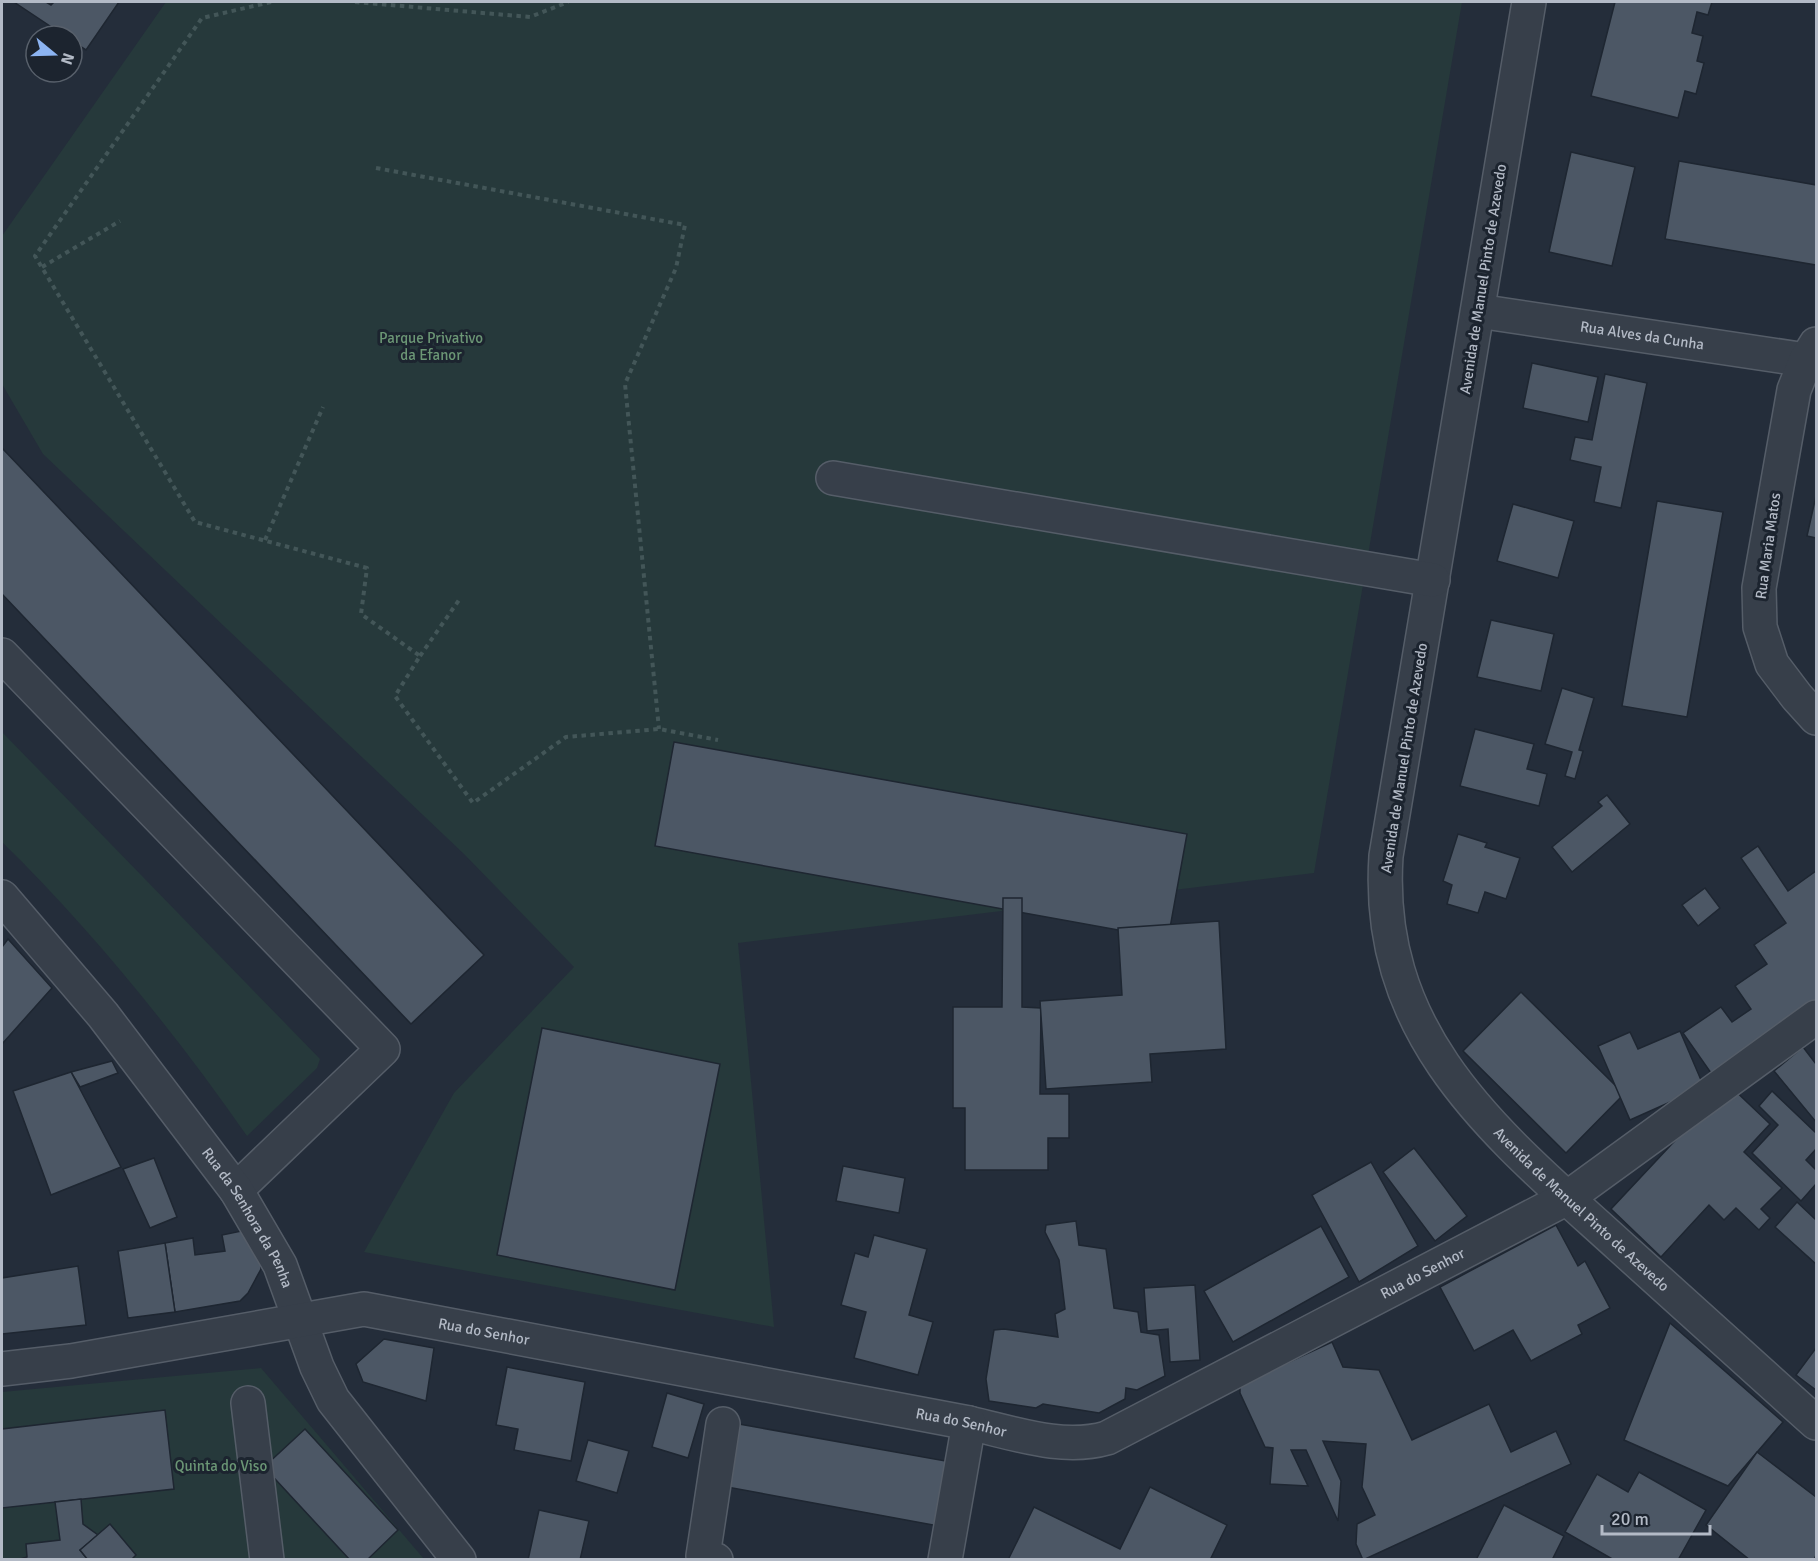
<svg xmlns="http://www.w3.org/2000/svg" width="1818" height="1561" viewBox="0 0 1818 1561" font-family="Signika,sans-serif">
	<rect width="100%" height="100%" fill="#242d3a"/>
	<g fill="#26393b">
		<polygon points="166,2 1462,2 1314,873 738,943 774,1327 364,1252 454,1093 574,967 464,854 43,454 2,384 2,236"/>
		<path d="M2,732l318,327 -3,9 -70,68c-71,-102 -156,-207 -245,-294z"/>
		<polygon points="261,1368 424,1559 2,1560 2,1392"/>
	</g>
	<g fill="#4c5765" stroke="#1e2631" stroke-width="1.5">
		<polygon points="14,2 46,2 51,5 54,2 119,2 86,50 72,41 72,36 65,36"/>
		<polygon points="1615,2 1712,2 1708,15 1697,12 1692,33 1703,36 1697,61 1704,63 1696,94 1685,91 1678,118 1591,96"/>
		<polygon points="1571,152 1635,167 1612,266 1549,252"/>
		<polygon points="1679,161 1816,185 1816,265 1665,239"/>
		<polygon points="1532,363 1598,377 1588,422 1523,408"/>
		<polygon points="1605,374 1647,383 1621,508 1594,502 1601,467 1570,460 1575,437 1592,440"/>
		<polygon points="2,448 484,955 411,1024 2,594"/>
		<polygon points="1816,496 1816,538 1807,536"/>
		<polygon points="1657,501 1723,512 1687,717 1622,706"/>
		<polygon points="1513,504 1574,521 1558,578 1497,561"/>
		<polygon points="1491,620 1554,634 1541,691 1477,677"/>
		<polygon points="1562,688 1594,698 1579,750 1583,751 1575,779 1565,776 1572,752 1545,744"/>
		<polygon points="1475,729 1534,744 1527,769 1547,774 1539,806 1460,786"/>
		<polygon points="674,742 1187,834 1168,939 655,846"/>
		<polygon points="1607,795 1630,824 1572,872 1552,847 1602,806 1598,802"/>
		<polygon points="1458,834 1487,843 1485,847 1520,858 1506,899 1485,892 1478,913 1447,904 1452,885 1443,881"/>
		<polygon points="1758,846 1788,891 1816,871 1816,1002 1711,1073 1683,1033 1721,1007 1732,1022 1751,1009 1735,986 1767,964 1754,945 1786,923 1741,858"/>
		<polygon points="1705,888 1720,908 1698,926 1682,905"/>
		<polygon points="1003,898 1022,898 1022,1007 1041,1008 1040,1094 1069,1094 1069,1138 1048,1138 1048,1170 965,1170 965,1108 953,1108 953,1007 1002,1007"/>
		<polygon points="1219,921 1226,1049 1150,1054 1152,1082 1046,1089 1040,1001 1122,995 1118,928"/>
		<polygon points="8,939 52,988 2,1044 2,947"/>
		<polygon points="1521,992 1624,1094 1566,1153 1463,1051"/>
		<polygon points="542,1028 720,1064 675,1290 497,1255"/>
		<polygon points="1680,1031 1704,1087 1630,1120 1598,1046 1630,1032 1638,1049"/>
		<polygon points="1803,1047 1816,1064 1816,1122 1774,1071"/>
		<polygon points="112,1061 118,1073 80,1087 71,1072"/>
		<polygon points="71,1072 121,1167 51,1195 13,1091"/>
		<polygon points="1728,1084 1770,1124 1744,1152 1782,1188 1761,1209 1770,1218 1759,1230 1736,1208 1724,1220 1709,1205 1661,1257 1611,1209"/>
		<polygon points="1772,1091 1816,1133 1816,1149 1806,1160 1816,1170 1816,1184 1801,1201 1752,1153 1778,1125 1759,1106"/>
		<polygon points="1414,1148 1467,1216 1435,1241 1383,1172"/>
		<polygon points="154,1158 177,1217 150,1228 123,1169"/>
		<polygon points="1371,1162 1418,1246 1359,1282 1312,1195"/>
		<polygon points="843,1166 905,1178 899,1213 836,1201"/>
		<polygon points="1797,1202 1816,1220 1816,1264 1775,1227"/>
		<polygon points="1076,1221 1079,1245 1106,1249 1114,1308 1138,1312 1141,1332 1159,1335 1165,1376 1137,1390 1126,1388 1125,1399 1099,1413 1043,1404 1036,1408 989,1401 986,1379 994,1330 1004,1329 1058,1337 1055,1314 1065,1309 1059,1260 1045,1232 1046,1225"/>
		<polygon points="1556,1225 1578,1266 1585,1261 1610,1308 1578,1325 1582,1334 1531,1361 1513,1330 1474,1351 1440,1287"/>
		<polygon points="1321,1226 1349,1277 1233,1342 1204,1291"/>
		<polygon points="251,1229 260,1254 261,1269 248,1293 240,1301 175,1312 165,1243 193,1238 195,1255 225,1251 222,1235"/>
		<polygon points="874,1235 927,1249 909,1315 933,1322 918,1375 854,1358 866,1312 841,1305 855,1253 868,1257"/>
		<polygon points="165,1243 175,1312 128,1318 118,1251"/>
		<polygon points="78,1266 86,1325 2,1334 2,1278"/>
		<polygon points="1195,1285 1200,1360 1170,1362 1168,1329 1147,1331 1144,1288"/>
		<polygon points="1670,1323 1783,1422 1728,1486 1624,1440"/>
		<polygon points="384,1339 434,1348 426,1401 363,1382 356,1364"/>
		<polygon points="1332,1342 1343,1367 1379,1370 1412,1440 1489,1404 1511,1452 1556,1431 1571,1464 1363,1560 1356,1544 1357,1524 1375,1515 1362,1487 1366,1444 1323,1441 1341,1481 1338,1521 1306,1450 1291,1450 1308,1486 1270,1484 1273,1448 1265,1447 1240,1393 1240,1385"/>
		<polygon points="1816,1348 1816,1390 1796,1375"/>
		<polygon points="507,1367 585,1382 571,1461 514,1450 518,1429 496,1425"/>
		<polygon points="667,1393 704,1404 688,1458 652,1447"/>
		<polygon points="165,1410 174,1489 2,1508 2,1429"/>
		<polygon points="739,1424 957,1463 944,1527 727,1487"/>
		<polygon points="305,1429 398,1530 367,1560 350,1560 264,1467"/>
		<polygon points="588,1440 629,1451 617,1493 576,1481"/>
		<polygon points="1757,1452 1816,1497 1816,1555 1814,1560 1750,1560 1706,1525"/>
		<polygon points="1639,1472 1706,1510 1678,1560 1614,1560 1565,1532 1597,1474 1628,1492"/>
		<polygon points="1150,1487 1227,1525 1210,1560 1008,1560 1034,1507 1120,1549"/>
		<polygon points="81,1499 83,1524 98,1535 80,1550 88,1560 17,1560 27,1557 26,1544 60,1540 55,1502"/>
		<polygon points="1504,1505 1564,1536 1552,1560 1476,1560"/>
		<polygon points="539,1510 589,1521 580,1560 528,1560"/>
		<polygon points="110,1524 136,1555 131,1560 88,1560 80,1550"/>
	</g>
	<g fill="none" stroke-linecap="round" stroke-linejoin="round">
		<g stroke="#555d68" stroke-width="36">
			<g id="minor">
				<path id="s1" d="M1529,2l-143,854c-12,183 113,280 235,391 65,59 130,118 195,176"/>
				<path id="s2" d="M1478,311l328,49"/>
				<polyline points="1816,344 1806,360 1794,390 1759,588 1760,627 1772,664 1797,697 1816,718"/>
				<polyline points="833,478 1433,580"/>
				<polyline points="2,655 383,1049 236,1190"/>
				<path id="s3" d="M2,897l101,118 133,175 44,75 37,102 16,33 126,160"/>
				<path id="s4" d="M2,1369l69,-8 293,-52 605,114c45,10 93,28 138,15l460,-240 249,-181"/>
				<polyline points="248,1403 267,1560"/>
				<polyline points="716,1560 703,1556 723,1424"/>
				<polyline points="945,1560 969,1423"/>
			</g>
		</g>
		<g stroke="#435658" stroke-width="4" stroke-dasharray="4.5 4.5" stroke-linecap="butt">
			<polyline points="271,2 202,18 35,256 195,522 367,568 361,614 420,656 395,696 473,803 566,737 659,729 718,740"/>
			<polyline points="355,2 530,17 568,2"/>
			<polyline points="376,168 685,225 676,268 625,384 659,729"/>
			<polyline points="42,267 120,221"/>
			<polyline points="265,540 323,407"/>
			<polyline points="420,656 459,600"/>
		</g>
		<use href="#minor" stroke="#373f4a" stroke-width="33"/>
	</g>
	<g text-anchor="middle" stroke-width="6" stroke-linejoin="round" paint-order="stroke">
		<g font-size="15" fill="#b3bac6" stroke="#1c242f">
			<text transform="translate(1483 279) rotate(-81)" y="5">Avenida de Manuel Pinto de Azevedo</text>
			<text dy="5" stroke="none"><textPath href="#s2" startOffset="166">Rua Alves da Cunha</textPath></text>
			<text transform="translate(1768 546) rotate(-82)" y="5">Rua Maria Matos</text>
			<text transform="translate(1404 758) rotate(-81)" y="5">Avenida de Manuel Pinto de Azevedo</text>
			<text dy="5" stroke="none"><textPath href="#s1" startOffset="1287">Avenida de Manuel Pinto de Azevedo</textPath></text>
			<text dy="5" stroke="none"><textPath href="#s3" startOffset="405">Rua da Senhora da Penha</textPath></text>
			<text dy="5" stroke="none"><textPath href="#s4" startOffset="1479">Rua do Senhor</textPath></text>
			<text dy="5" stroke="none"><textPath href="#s4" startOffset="489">Rua do Senhor</textPath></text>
			<text dy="5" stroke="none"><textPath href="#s4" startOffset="975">Rua do Senhor</textPath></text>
		</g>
		<g font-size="15" fill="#6b9675" stroke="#1c242f">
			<text x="431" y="343">Parque Privativo<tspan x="431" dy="17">da Efanor</tspan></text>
			<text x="221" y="1471">Quinta do Viso</text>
		</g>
	</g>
	<rect width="1818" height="1561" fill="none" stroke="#b3bac6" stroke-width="6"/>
	<g transform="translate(54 54) rotate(109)"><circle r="28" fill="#1c242f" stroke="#58606b" stroke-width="1.5"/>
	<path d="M0-4.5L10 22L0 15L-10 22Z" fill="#8cb4f2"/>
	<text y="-9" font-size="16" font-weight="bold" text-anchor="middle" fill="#b3bac6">N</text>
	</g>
	<path d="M1602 1525v9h108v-9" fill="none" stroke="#b3bac6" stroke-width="3"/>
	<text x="1611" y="1525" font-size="18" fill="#b3bac6" stroke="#1c242f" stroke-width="4.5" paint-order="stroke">20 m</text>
</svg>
